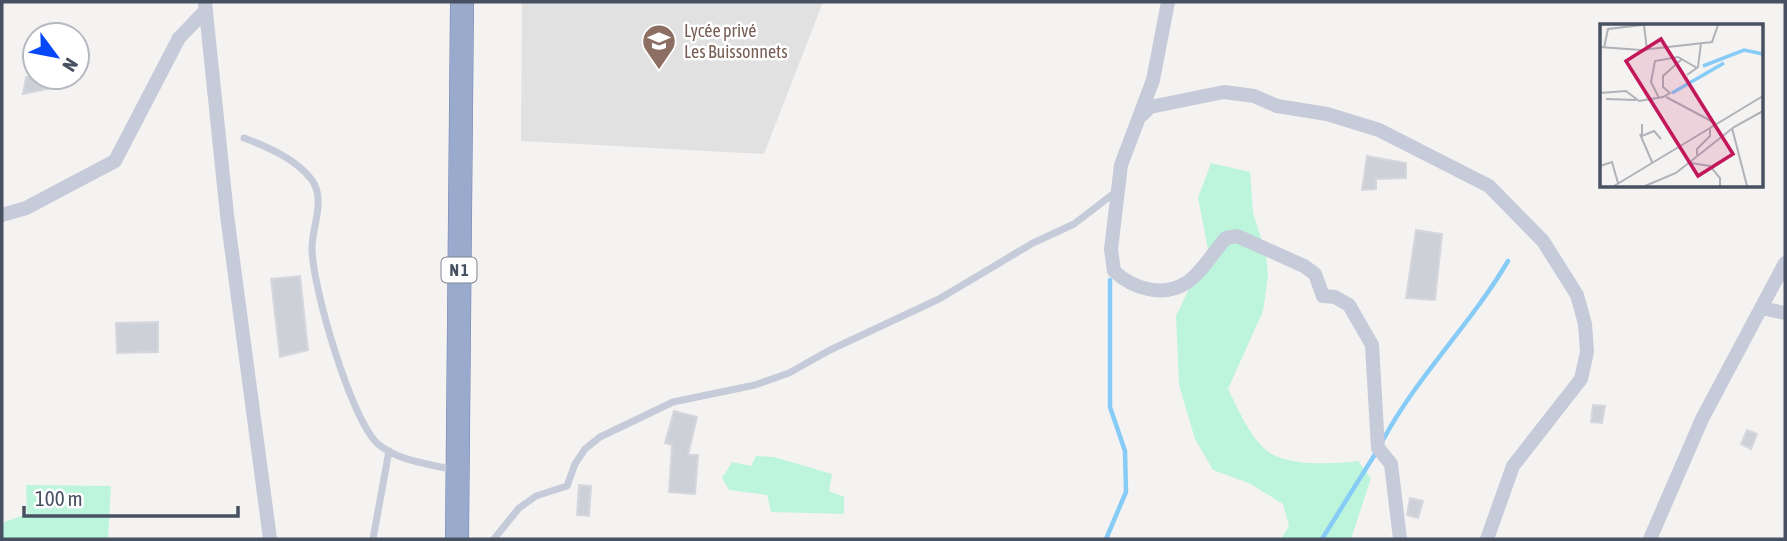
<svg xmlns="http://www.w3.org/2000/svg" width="1787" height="541" viewBox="0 0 1787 541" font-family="'Asap Condensed',sans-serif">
	<rect width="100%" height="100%" fill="#f5f2f2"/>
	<polygon fill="#e2e1e1" points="522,2 823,2 764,154 521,141"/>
	<g fill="#bdf5dc">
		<path d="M1211,163l39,9 3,41 13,41 2,22 -5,35 -35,78c10,20 21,46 38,61 20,17 68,14 92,11l13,17 -20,61h-70l8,-13 -6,-22 -32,-20 -38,-14 -18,-31 -16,-54 -3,-69 32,-67 -10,-51z"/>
		<polygon points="756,456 774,457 832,474 829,491 844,497 844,514 771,512 767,495 729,490 722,478 732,462 751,466"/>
		<polygon points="26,485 111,486 108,539 2,539 2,523 27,514"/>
	</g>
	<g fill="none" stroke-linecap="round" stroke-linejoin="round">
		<g stroke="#86ccf7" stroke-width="4.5">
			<path d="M1383,440c35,-65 88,-116 125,-179"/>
			<polyline points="1106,539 1126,492 1125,451 1110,407 1110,280"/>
			<polyline points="1322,539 1377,451"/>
		</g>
	</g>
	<g fill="#ced0d8" stroke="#d6d7de" stroke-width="2">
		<polygon points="26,77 51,77 52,88 23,94"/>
		<polygon points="1367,156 1406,163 1406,178 1376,179 1376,189 1362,190"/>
		<polygon points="1416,230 1442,234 1435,300 1406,298"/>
		<polygon points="300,276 308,350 280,357 271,279"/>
		<polygon points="158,322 158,352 117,353 116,323"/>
		<polygon points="1593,405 1605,406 1602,423 1591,422"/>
		<polygon points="674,411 697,417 688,455 698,455 695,494 669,492 672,445 665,443"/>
		<polygon points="1747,430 1757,434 1751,449 1741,444"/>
		<polygon points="579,485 591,486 589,516 577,515"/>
		<polygon points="1410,498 1423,501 1418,518 1407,515"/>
	</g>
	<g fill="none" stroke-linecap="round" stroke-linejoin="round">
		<g stroke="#7084b2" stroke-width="24">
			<polyline id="trunk" points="457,539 462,2"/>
		</g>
		<g stroke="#c5cbd8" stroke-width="7">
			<path d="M244,138c24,9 52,21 68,42 14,21 0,46 0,68 0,38 39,172 66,196 20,17 51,20 76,26"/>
			<polyline points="373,539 389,451"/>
			<polyline points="494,539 519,508 536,496 567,486 575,464 585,449 600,437 673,402 755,385 789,373 830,350 939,299 1033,243 1074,224 1117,191"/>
		</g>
		<g stroke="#c5cbd8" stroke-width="14">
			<polyline points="205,2 227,215 270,539"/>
			<path d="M1168,2l-15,78 -32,85 -10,84 3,22c18,17 48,27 72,12 15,-9 28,-32 40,-45l11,-2 67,30 11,8 8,22 12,1 14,8 23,40 6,103 13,16 9,75"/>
			<polyline points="1142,115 1150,107 1224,92 1254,96 1277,106 1327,114 1379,130 1489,186 1543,241 1577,295 1585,324 1587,352 1581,379 1513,466 1487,539"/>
			<polyline points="2,215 26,208 115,161 179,38 206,10"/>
			<polyline points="1761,308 1785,313"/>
			<polyline points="1650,539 1702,419 1785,263"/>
		</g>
		<use href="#trunk" stroke="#9aaacc" stroke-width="23"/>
	</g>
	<defs>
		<g id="school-pin" transform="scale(1.75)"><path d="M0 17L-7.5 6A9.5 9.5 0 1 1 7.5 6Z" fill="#8d6e63" stroke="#fff"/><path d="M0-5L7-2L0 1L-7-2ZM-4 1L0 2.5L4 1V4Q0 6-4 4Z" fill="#fff"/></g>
	</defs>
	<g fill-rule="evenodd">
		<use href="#school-pin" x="659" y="41"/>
	</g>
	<g text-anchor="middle" stroke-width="5" stroke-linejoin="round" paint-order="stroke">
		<rect fill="#fff" stroke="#7e8591" stroke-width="2" x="441.5" y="257.5" width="35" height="25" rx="5"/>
		<g font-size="16" font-weight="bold" fill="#475162">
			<text x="459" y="276">N 1</text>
		</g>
		<g font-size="18" fill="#785e54" stroke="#fff" text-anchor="start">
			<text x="684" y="37">Lycée privé<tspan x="684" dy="21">Les Buissonnets</tspan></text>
		</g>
	</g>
	<g transform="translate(1600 24)">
		<rect width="163" height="163" fill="#f5f2f2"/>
		<path fill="none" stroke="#86ccf7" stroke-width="3.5" d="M103,42l41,-16 19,4M72,69l52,-30"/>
		<path fill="none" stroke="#afb2b8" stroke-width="2" d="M44,1l3,25M0,23l41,3 71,-8 6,-17M4,24l4,-19 34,-4M87,51l11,-8 3,-24M0,69l26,-2 13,10 24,-4 7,-4 -7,-6v-11l19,-17M66,73l49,26M59,74l-8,-16 4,-21 23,-4 19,11M6,75l30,1M42,100v12l12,-5 7,8M132,104l15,58M40,110l12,28M97,131v-6l13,-13v-7M91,139l19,3 10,12v8M0,142l12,-4 6,21M14,162l149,-90M45,162l31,-13 58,-46 29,-16"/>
		<path fill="#c2185b" fill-opacity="0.15" stroke="#c2185b" stroke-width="3.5" d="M61,15l72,115 -35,22 -72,-115z"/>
		<rect width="163" height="163" fill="none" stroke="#475162" stroke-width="3.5"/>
	</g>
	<rect width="1787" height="541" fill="none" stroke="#475162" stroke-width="7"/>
	<g transform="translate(56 56) rotate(122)"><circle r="33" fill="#ffffff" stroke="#b5b9c0" stroke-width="2"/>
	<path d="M0-5L12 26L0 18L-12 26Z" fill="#0547fb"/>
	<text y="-10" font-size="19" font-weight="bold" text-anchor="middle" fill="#475162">N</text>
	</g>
	<path d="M24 506v10h214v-10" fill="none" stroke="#475162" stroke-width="3.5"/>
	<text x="35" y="506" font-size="21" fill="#475162" stroke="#ffffff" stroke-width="5" paint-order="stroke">100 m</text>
</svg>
